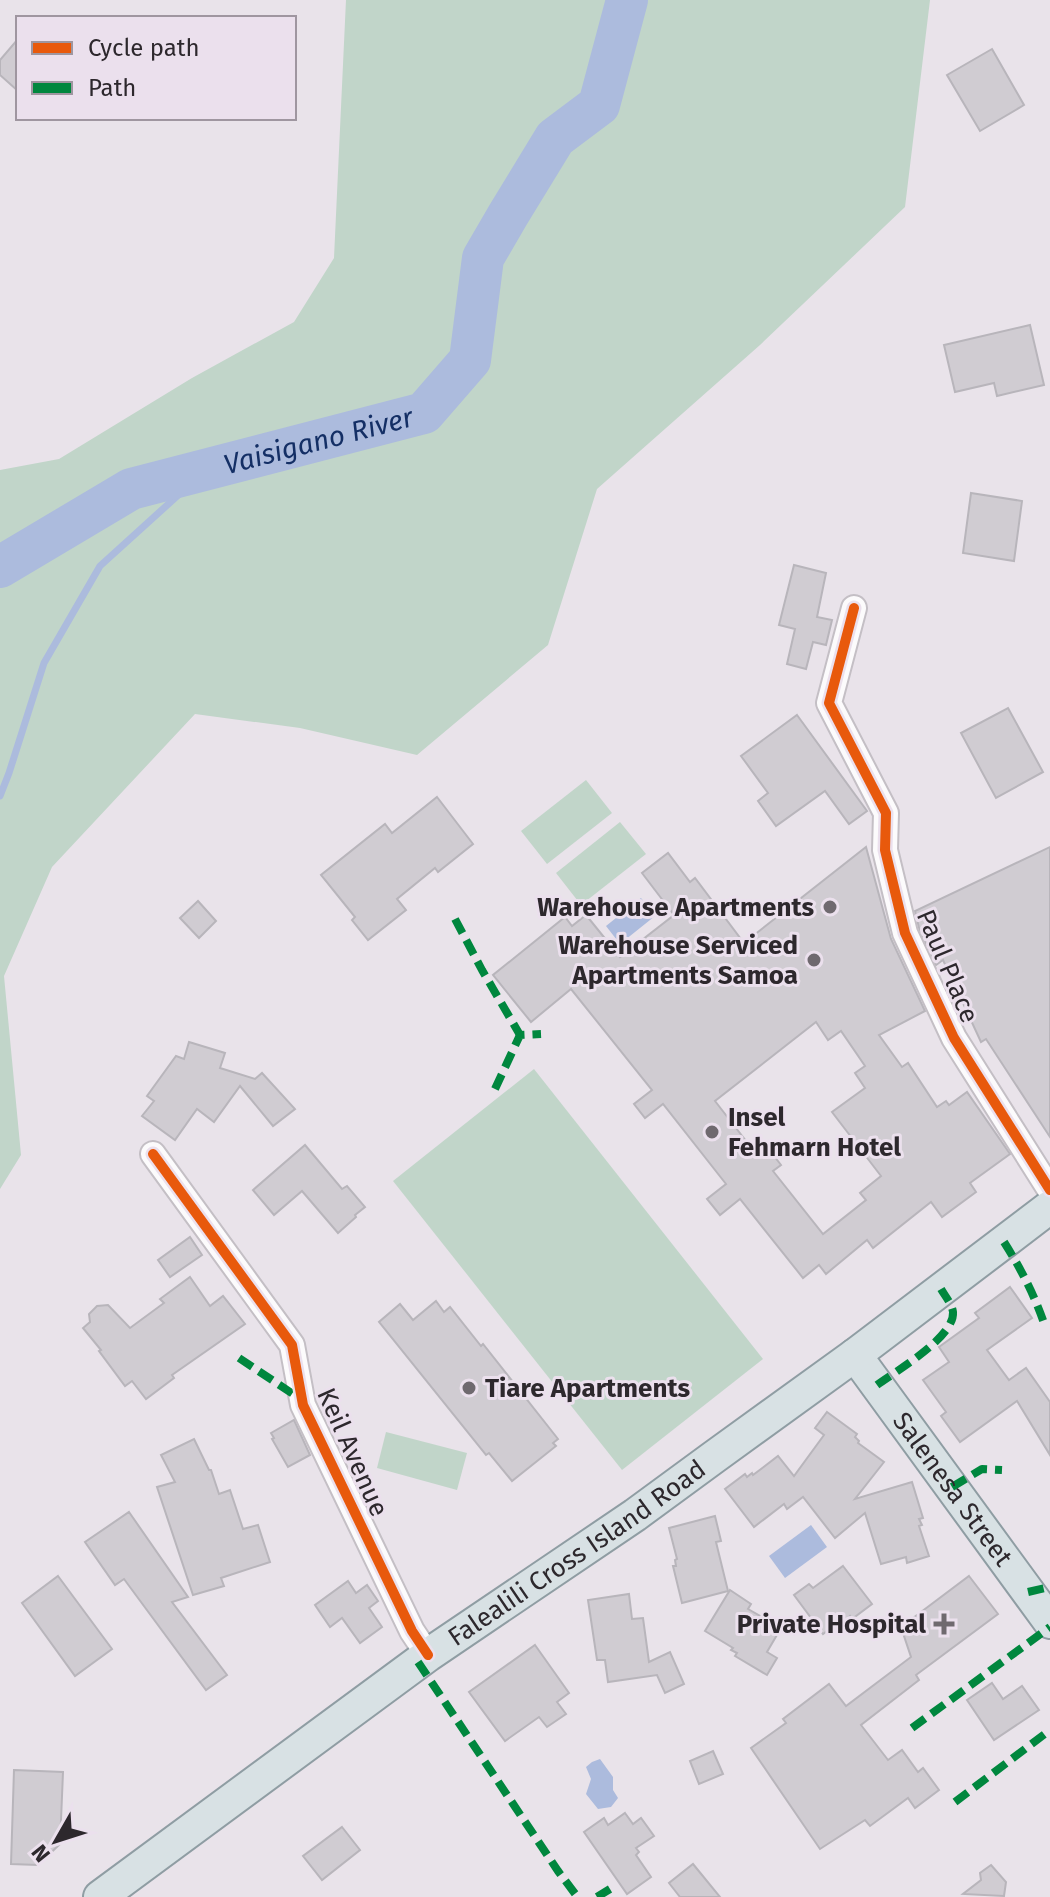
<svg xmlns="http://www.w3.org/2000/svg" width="1050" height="1897" viewBox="0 0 1050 1897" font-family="'Fira Sans',sans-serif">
	<rect width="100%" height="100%" fill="#e9e3ea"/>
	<g fill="#c1d5c9">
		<polygon points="346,0 930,0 905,207 760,345 597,489 548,645 417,755 300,728 195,714 52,867 4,976 21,1155 0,1189 0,470 59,459 192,378 294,322 334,258"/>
		<polygon points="586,780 612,813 547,864 521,831"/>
		<polygon points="620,822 646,854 581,905 556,873"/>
		<polygon points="534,1069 763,1359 622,1470 393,1181"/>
		<polygon points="386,1432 467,1453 457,1490 377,1468"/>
	</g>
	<g fill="#acbbdd">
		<polygon points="641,898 655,916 620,944 606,926"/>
		<polygon points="811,1525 827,1547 785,1578 769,1556"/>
		<polygon points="600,1759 613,1777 613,1790 618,1798 611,1807 598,1809 586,1794 591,1779 586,1767 592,1762"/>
	</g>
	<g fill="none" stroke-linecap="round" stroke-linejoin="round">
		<polyline stroke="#acbbdd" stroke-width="7" points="0,796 9,773 44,663 100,566 207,469"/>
		<path stroke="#acbbdd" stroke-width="42" id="s1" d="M0,567l131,-78 293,-76 46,-53 13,-102 25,-43 47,-77 44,-33 28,-105"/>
	</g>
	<g fill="#d0ccd2" stroke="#b8b5bb" stroke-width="2" fill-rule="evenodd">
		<polygon points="18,39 18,91 0,75 0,60"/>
		<polygon points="992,49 1024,105 980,131 947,75"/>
		<polygon points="1030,325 1044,385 997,396 994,383 955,392 944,345"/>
		<polygon points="971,493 1022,501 1014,561 963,553"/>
		<polygon points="794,565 826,573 817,617 832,620 826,645 813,642 806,669 787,664 795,629 779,625"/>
		<polygon points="1008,708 1043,772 996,798 961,733"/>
		<polygon points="797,715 867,811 849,824 825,791 776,826 758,801 768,793 741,756"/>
		<polygon points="437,797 473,844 438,872 435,868 397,899 406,910 368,940 352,920 355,917 321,875 385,824 392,833"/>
		<path d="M866,847l25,92 34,72 -46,24 23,32 6,-4 29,44 9,-6 3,4 18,-13 43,62 -40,29 6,9 -34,25 -11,-15 -58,46 -6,-8 -41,34 -7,-9 -16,13 -63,-79 -20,16 -13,-16 19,-15 -63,-80 -18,14 -11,-14 18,-14 -81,-101 -40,33 -38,-47 72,-58 7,9 14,-11 34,42 54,-42 -32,-42 26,-20 22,29 5,-4 49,65zM816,1022l12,18 13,-9 24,35 -10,7 10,15 -33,24 49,64 -21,17 6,7 -43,34 -50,-63 8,-6 -14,-18 -10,8 -42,-54z"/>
		<polygon points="1050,847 1050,1137 986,1039 981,1042 943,960 936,965 919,928 915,911"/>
		<polygon points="198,901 216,921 199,938 180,918"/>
		<polygon points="189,1042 225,1053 220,1068 255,1079 262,1073 295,1109 273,1126 240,1086 214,1122 197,1109 175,1140 142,1116 154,1101 147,1096 176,1056 184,1059"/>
		<polygon points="305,1145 342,1189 347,1186 365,1207 355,1215 356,1217 338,1233 302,1191 274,1215 253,1190"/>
		<polygon points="190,1237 202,1255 170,1277 158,1260"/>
		<polygon points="190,1277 210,1306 223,1296 245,1324 172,1375 174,1378 146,1399 132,1381 125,1386 99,1351 101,1350 83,1328 90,1322 89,1314 97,1306 108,1305 130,1328 164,1303 160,1299"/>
		<polygon points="1010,1287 1032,1318 987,1350 1009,1380 1026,1368 1050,1402 1050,1455 1017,1401 960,1442 941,1416 946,1412 923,1380 949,1362 939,1347 979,1318 975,1313"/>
		<polygon points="436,1301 444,1312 450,1307 481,1346 483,1344 558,1439 553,1443 556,1446 512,1481 489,1453 486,1455 379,1322 400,1304 413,1320"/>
		<polygon points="827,1412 857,1434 855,1437 859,1441 858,1443 884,1462 855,1499 912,1482 923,1518 919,1519 922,1525 919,1526 929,1556 907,1563 906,1557 881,1564 865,1513 835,1538 803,1497 787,1509 784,1504 754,1527 725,1489 745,1474 747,1477 752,1473 753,1475 778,1456 794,1476 824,1435 815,1428"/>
		<polygon points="294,1420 310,1455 288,1467 272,1439 274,1438 271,1433"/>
		<polygon points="194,1439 209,1470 211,1470 219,1494 230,1490 243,1529 258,1525 270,1562 221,1578 224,1586 193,1595 157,1487 175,1482 161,1455"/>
		<polygon points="129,1512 188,1597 172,1602 227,1675 206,1690 124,1579 115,1585 85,1542"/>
		<polygon points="715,1516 721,1541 716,1542 728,1591 682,1603 673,1566 676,1566 675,1560 677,1559 669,1528"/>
		<polygon points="843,1566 872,1604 852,1619 850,1616 845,1620 844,1618 823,1634 794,1595 809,1584 813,1588"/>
		<polygon points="58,1576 112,1649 75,1676 22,1603"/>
		<polygon points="969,1576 998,1614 916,1675 919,1680 861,1725 888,1760 902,1750 918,1772 923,1768 939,1790 915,1808 908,1798 870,1826 865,1820 820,1849 751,1748 786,1723 783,1719 829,1684 846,1706 911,1657 901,1627"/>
		<polygon points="348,1581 356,1593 367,1585 378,1601 369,1608 382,1627 360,1643 342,1618 330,1627 315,1605"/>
		<polygon points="730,1590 751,1604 748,1609 781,1628 767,1652 777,1658 767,1675 735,1656 737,1653 731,1650 733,1648 705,1631"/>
		<polygon points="629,1594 632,1619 643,1618 649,1662 670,1652 684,1684 665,1693 657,1675 608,1682 605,1660 597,1660 588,1600"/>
		<polygon points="535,1645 569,1693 557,1702 566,1714 547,1727 539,1717 505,1741 469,1692"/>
		<polygon points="992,1683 1003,1699 1022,1686 1039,1710 994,1740 967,1700"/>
		<polygon points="713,1751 723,1774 699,1784 690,1761"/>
		<polygon points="14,1770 63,1772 60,1844 38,1865 11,1864"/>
		<polygon points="625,1813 633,1824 641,1818 654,1836 636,1848 639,1852 636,1855 651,1877 627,1894 584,1832 604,1818 608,1825"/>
		<polygon points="342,1827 360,1850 322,1880 303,1856"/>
		<polygon points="693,1864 720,1897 680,1897 669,1883"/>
		<polygon points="991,1865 1006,1882 1004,1896 963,1894 981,1880 980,1873"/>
	</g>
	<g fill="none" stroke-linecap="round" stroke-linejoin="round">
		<g stroke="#c4bfc5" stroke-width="28">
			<g id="minor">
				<polyline points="854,608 829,703 886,813 885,850 905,933 954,1038 1050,1190"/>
				<polyline points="153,1154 292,1345 303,1405 412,1631 428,1655"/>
			</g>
		</g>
		<g stroke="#8f9da3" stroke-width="36">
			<g id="major">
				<path id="s2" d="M855,1355l195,267"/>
				<path id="s3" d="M100,1897l328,-242 207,-140 79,-58 141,-102 195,-148"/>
			</g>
		</g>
		<use href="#minor" stroke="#fcfbfc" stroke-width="24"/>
		<use href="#major" stroke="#d8e1e4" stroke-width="32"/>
		<g stroke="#00873e" stroke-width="8" stroke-dasharray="16 8" stroke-linecap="butt">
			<polyline points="455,919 482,970 520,1035"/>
			<polyline points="495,1089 520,1035 541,1034"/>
			<path d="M1004,1242c17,27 31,54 41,84"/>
			<polyline points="239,1358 302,1400"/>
			<path d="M877,1385c19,-14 78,-48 76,-73 -1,-8 -8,-16 -12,-23"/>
			<polyline points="952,1487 982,1469 1002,1470"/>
			<polyline points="1028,1592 1050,1587"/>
			<polyline points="418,1662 558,1871 576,1895 582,1897"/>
			<polyline points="912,1728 1050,1627"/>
			<polyline points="955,1802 1050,1730"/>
			<polyline points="597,1897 610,1889"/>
		</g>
		<g stroke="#ebe0ed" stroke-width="15">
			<g id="cycleway">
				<polyline points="854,608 829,703 886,813 885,850 905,933 954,1038 1050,1190"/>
				<polyline points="153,1154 292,1345 303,1405 412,1631 428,1655"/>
			</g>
		</g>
		<use href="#cycleway" stroke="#e8590c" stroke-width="10"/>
	</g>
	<g fill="#6f696f" stroke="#ebe0ed" stroke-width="3">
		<circle cx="830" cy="907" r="8"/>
		<circle cx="814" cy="960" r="8"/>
		<circle cx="712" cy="1132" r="8"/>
		<circle cx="469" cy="1388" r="8"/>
		<path d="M940 1612h8v8h8v8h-8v8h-8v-8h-8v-8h8z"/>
	</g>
	<g text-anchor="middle" stroke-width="6" stroke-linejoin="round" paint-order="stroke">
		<g font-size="26" font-weight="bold" fill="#2d282d" stroke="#ebe0ed" text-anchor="end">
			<text x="814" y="916">Warehouse Apartments</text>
			<text x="798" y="954">Warehouse Serviced<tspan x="798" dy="30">Apartments Samoa</tspan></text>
			<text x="728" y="1126" text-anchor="start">Insel<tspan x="728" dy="30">Fehmarn Hotel</tspan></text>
			<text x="485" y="1397" text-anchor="start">Tiare Apartments</text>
			<text x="926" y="1633">Private Hospital</text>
		</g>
		<g font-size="26" fill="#2d282d" stroke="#ebe0ed">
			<text transform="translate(948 966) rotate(67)" y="9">Paul Place</text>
			<text transform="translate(353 1452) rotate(66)" y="9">Keil Avenue</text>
			<text dy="9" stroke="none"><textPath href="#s2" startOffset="166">Salenesa Street</textPath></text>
			<text dy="9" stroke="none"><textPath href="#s3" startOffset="588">Falealili Cross Island Road</textPath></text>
		</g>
		<g font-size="28" font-style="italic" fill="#142f65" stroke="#ebe0ed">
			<text dy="10" stroke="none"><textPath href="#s1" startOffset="346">Vaisigano River</textPath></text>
		</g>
	</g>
	<rect x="16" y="16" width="280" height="104" fill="#ebe0ed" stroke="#9f96a0" stroke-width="2"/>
	<rect x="32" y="42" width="40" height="12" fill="#e8590c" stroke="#9f96a0" stroke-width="2"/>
	<text x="88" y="56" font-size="24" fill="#2d282d">Cycle path</text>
	<rect x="32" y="82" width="40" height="12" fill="#00873e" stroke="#9f96a0" stroke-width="2"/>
	<text x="88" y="96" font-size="24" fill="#2d282d">Path</text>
	<g transform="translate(56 1841) rotate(231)" stroke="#ebe0ed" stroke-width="6" paint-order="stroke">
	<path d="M0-6L14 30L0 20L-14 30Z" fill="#2d282d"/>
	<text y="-12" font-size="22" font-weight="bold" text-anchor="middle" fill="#2d282d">N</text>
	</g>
</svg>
